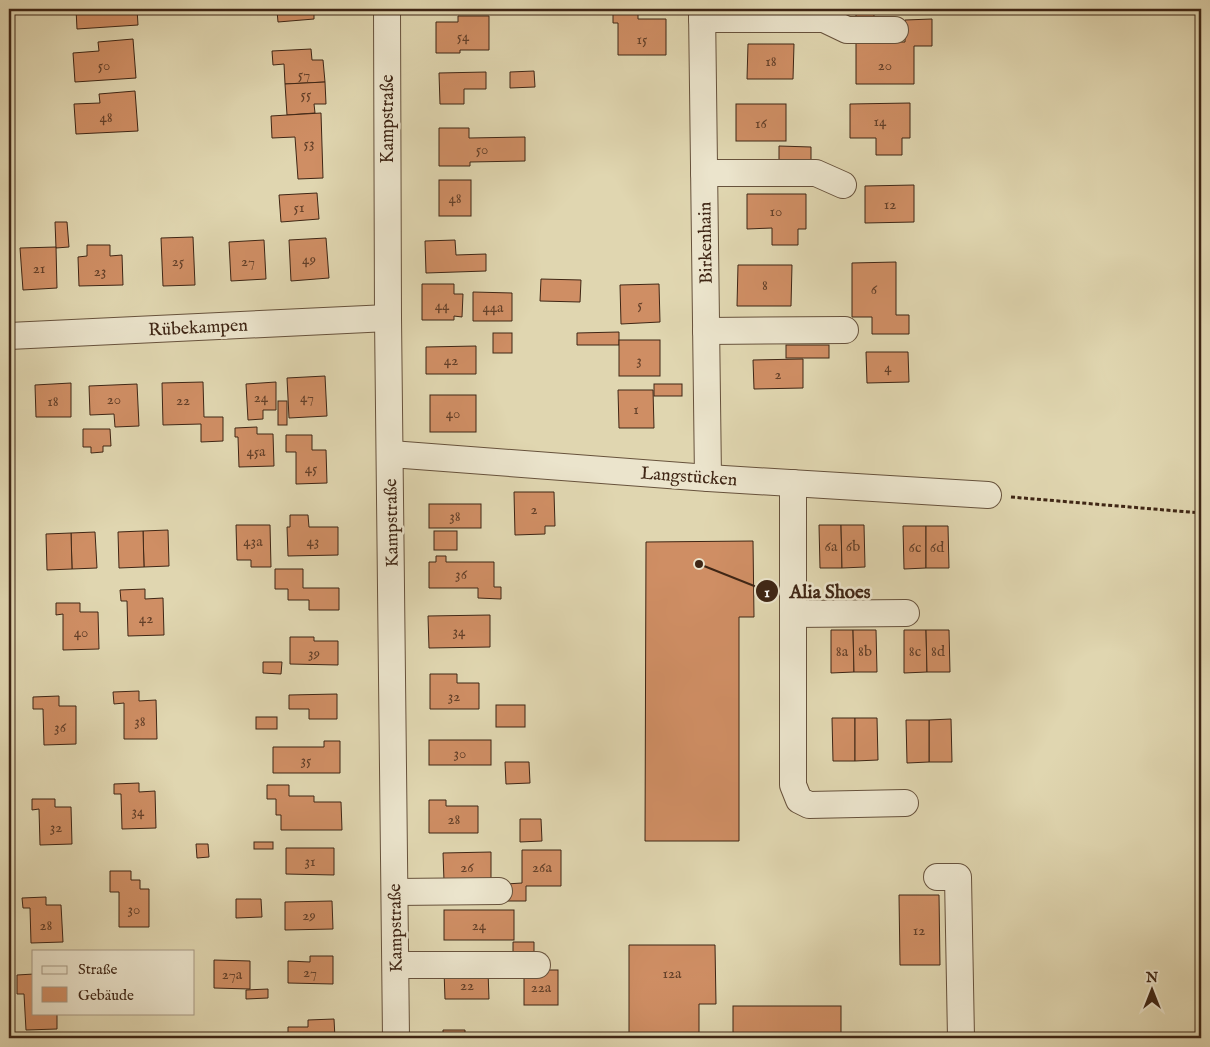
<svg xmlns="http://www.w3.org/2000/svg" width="1210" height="1047" viewBox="0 0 1210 1047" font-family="'IM FELL English',serif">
	<rect width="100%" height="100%" fill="#e0d6b0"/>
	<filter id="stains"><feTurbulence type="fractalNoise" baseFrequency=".004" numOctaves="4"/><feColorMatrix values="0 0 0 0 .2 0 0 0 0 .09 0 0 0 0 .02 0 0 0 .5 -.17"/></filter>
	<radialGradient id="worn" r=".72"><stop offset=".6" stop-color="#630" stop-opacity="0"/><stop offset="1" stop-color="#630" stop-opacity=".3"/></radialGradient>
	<g fill="#cf8e64" stroke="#3f2615">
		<polygon points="76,9 137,9 138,25 77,29"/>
		<polygon points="285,9 325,9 325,10 314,10 314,19 278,22 277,11 286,10"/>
		<rect x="856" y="9" width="18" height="12"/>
		<polygon points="613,11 638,11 638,19 666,19 666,55 618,55 618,23 613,23"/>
		<polygon points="458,16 489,16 489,50 460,50 460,53 436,53 436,22 458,22"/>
		<polygon points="932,19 932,46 914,46 914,84 856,84 856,42 905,42 905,20"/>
		<polygon points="133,39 136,78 75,82 73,53 99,51 98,42"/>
		<polygon points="748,44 794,44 793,79 747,79"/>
		<polygon points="311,49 312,60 323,60 325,82 285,84 284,64 273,65 272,51"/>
		<polygon points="534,71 535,87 510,88 510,72"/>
		<polygon points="486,72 486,89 464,89 464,104 440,104 439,73"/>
		<polygon points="325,82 326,104 314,104 315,113 287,115 285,84"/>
		<polygon points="135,91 138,131 76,134 74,104 100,103 99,94"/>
		<polygon points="910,103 910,138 902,138 902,155 876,155 876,138 850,138 850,104"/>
		<rect x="736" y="104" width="50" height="37"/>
		<polygon points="321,113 323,178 298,179 295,137 272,138 271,116"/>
		<polygon points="439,128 469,128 469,138 525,137 525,161 470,162 470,166 439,166"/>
		<polygon points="779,146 811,147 811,164 779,164"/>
		<rect x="439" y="180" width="32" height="36"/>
		<polygon points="914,185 914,222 865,223 865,186"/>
		<polygon points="317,193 319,219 281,222 279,195"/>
		<polygon points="747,194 806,194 806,229 798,229 798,245 772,245 772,228 747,229"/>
		<polygon points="55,222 67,222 69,247 56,248"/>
		<polygon points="193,237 195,285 163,286 161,238"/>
		<polygon points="326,238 329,278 291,281 289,240"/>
		<polygon points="264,240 266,279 231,281 229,242"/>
		<polygon points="455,240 456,255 486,254 486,271 426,273 425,241"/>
		<polygon points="87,245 110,245 110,256 122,255 123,285 79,286 78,257 87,256"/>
		<polygon points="56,247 57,288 23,290 20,248"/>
		<polygon points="896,262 896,315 909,315 909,334 872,334 872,317 852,317 852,263"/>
		<polygon points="738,265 792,265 791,306 737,306"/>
		<polygon points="541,279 581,280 580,302 540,301"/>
		<polygon points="422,284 454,284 454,294 463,294 462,317 454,316 454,320 422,320"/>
		<polygon points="659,284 660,322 621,324 620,285"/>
		<polygon points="473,292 512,293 512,321 473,321"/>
		<polygon points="619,332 619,345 577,345 577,333"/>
		<rect x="493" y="333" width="19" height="20"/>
		<rect x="619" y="340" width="41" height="36"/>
		<rect x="786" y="345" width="43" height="13"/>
		<polygon points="476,346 476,374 426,374 426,347"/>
		<polygon points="866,352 908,352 909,382 867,383"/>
		<polygon points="803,359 803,388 754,389 753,360"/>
		<polygon points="325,376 327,416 289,418 287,378"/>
		<polygon points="203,382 204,417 223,417 223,441 201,442 201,424 163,425 162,383"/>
		<polygon points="276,382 276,410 263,410 263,419 248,420 246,384"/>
		<polygon points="71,383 71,417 36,417 35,385"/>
		<polygon points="137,384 139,426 115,427 114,414 90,415 89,386"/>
		<rect x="654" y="384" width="28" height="12"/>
		<polygon points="618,390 653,390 654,428 619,428"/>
		<rect x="430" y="395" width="46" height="37"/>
		<rect x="278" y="401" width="9" height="24"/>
		<polygon points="257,427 257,434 273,434 274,466 239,467 238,437 235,437 235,428"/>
		<polygon points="83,429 110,429 111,446 103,446 103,452 91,453 91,447 83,447"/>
		<polygon points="286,435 312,435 312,450 326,450 327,483 296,484 296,452 286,452"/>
		<polygon points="514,492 554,492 555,526 545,526 545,534 515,535"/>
		<rect x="429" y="504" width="52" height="24"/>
		<polygon points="290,515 308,515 309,527 338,527 338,555 288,556 287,527 290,527"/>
		<polygon points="236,525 270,525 271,567 251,567 251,560 237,560"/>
		<polygon points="819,525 841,525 842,568 820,568"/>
		<polygon points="841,525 864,525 865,567 842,568"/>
		<polygon points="903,526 926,526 926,568 904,569"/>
		<polygon points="926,526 948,526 949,568 926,568"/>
		<polygon points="168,530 169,566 144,567 143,531"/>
		<polygon points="143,531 144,567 119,568 118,532"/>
		<rect x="434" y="531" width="23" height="19"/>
		<polygon points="95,532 97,568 72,569 71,533"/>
		<polygon points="71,533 72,569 47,570 46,534"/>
		<polygon points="753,541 754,617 739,617 739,841 645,841 646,542"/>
		<polygon points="436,556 446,556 446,562 494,562 494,587 501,587 501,599 478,598 478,588 429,588 429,562 436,562"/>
		<polygon points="275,569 303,569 303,588 339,588 339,610 309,610 309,600 288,600 288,589 275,589"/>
		<polygon points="145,589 145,599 163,598 164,635 128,636 127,601 121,601 120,590"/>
		<polygon points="56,603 80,603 80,612 98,612 99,649 63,650 63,614 56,615"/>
		<polygon points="490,615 490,647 429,648 428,616"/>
		<polygon points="831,630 853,630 854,672 831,673"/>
		<polygon points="853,630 876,630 877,672 854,672"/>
		<polygon points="904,630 926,630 927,672 904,673"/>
		<polygon points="926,630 949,630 950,672 927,672"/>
		<polygon points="290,637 314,637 314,641 338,641 338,665 290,664"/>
		<polygon points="263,662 282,662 281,674 263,673"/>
		<polygon points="430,674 457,674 457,683 479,683 479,709 430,709"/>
		<polygon points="139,691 139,701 156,700 157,739 124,739 124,703 114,704 113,692"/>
		<polygon points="337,694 337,719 309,719 309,709 289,709 289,695"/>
		<polygon points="59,696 59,706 76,706 76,744 44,745 43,709 33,709 33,697"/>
		<rect x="496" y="705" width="29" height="22"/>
		<rect x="256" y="717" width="21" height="12"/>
		<polygon points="832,718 855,718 855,761 833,761"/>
		<polygon points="855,718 877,718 878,760 855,761"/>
		<polygon points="951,719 952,762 929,762 929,720"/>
		<polygon points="906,720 929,720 929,762 907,763"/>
		<rect x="429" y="740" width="62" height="25"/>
		<polygon points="324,741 340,741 340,773 273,773 273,747 324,747"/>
		<polygon points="505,762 529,762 530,783 506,784"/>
		<polygon points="139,783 139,792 155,791 156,828 122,829 121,794 114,794 114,784"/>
		<polygon points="267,785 289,785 289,796 314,796 314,802 341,802 342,830 281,830 281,815 276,815 276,799 267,799"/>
		<polygon points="32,799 55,799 55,807 71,807 72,844 40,845 39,809 32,810"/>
		<polygon points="429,800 446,800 446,806 478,806 478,833 429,833"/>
		<polygon points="520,819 541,819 542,841 520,842"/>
		<rect x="254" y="842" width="19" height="7"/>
		<polygon points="196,844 208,844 209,857 197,858"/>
		<polygon points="286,848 334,848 334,875 286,874"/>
		<polygon points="522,850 561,850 561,886 526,886 526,901 506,901 506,884 522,883"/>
		<polygon points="491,852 491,880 444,881 443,853"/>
		<polygon points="110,871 131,871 131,880 140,880 140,889 149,889 149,927 119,927 119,892 110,892"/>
		<polygon points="899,895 939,895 940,965 900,965"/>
		<polygon points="46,897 46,905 61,905 63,942 31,943 30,908 23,908 22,898"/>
		<polygon points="236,899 261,899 262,917 236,918"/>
		<polygon points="332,901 333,929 285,930 285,902"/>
		<rect x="444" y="910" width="70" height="30"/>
		<polygon points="513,942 534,942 534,959 513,960"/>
		<polygon points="629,945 715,945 716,1004 699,1004 699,1038 629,1038"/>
		<polygon points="310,956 333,956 333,984 288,983 288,961 310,962"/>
		<polygon points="214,960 250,961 250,989 214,988"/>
		<rect x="524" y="970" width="34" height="35"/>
		<polygon points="444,971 488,971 489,999 445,999"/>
		<polygon points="34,974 34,1013 57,1013 57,1029 26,1030 24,994 17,994 17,975"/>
		<polygon points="268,989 268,998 246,999 246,990"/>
		<rect x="733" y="1006" width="108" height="32"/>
		<polygon points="334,1019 335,1038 288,1038 288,1027 308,1027 308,1020"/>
		<polygon points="443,1030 465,1030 465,1034 486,1034 486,1038 443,1038"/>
	</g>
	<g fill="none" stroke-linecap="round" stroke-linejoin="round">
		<g stroke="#67523c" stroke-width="28">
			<g id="minor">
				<polyline points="387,9 388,318 396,1038"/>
				<polyline points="702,9 708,478"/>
				<polyline points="702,19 824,19 847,30 895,30"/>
				<polyline points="704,173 816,173 843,185"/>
				<polyline points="706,331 845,330"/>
				<polyline points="9,336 388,318"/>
				<polyline points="391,454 708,478 988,495"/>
				<polyline points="793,483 793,785 799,800 809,805 905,803"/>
				<polyline points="793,614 906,613"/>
				<polyline points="937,877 958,877 961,1038"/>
				<polyline points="395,892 499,891"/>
				<polyline points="396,965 537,965"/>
			</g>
		</g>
		<polyline stroke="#3f2615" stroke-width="3" stroke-dasharray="4 2.5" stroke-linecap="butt" points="1011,497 1201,513"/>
		<use href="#minor" stroke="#ebe4cc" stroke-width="26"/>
	</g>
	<g text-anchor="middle" stroke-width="5" stroke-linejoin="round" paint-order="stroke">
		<g font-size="15" fill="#634029">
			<text x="463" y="41">54</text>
			<text x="642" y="44">15</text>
			<text x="771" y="66">18</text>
			<text x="104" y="70">50</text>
			<text x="885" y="70">20</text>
			<text x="304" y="79">57</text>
			<text x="306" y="99">55</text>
			<text x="106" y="122">48</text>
			<text x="880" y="126">14</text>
			<text x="761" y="128">16</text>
			<text x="309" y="148">53</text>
			<text x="482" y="154">50</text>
			<text x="455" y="203">48</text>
			<text x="890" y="209">12</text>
			<text x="299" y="212">51</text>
			<text x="776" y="216">10</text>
			<text x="309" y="264">49</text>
			<text x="178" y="266">25</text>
			<text x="248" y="266">27</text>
			<text x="39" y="273">21</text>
			<text x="100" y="276">23</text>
			<text x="765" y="290">8</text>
			<text x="874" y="294">6</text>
			<text x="640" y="309">5</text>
			<text x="442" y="310">44</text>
			<text x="493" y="312">44a</text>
			<text x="451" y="365">42</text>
			<text x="639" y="365">3</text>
			<text x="888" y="372">4</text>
			<text x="778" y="379">2</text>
			<text x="261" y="402">24</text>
			<text x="307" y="402">47</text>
			<text x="114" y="404">20</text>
			<text x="183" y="405">22</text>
			<text x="53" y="406">18</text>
			<text x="636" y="414">1</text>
			<text x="453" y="418">40</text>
			<text x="256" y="456">45a</text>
			<text x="311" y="473">45</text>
			<text x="534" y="514">2</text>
			<text x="455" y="521">38</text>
			<text x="253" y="546">43a</text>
			<text x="313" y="546">43</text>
			<text x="831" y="551">6a</text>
			<text x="853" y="551">6b</text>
			<text x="915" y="552">6c</text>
			<text x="937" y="552">6d</text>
			<text x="461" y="579">36</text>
			<text x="146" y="623">42</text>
			<text x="459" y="636">34</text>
			<text x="81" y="637">40</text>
			<text x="842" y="656">8a</text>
			<text x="865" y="656">8b</text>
			<text x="915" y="656">8c</text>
			<text x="938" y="656">8d</text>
			<text x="314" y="658">39</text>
			<text x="454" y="701">32</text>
			<text x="140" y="726">38</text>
			<text x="60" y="732">36</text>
			<text x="460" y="758">30</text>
			<text x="306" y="765">35</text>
			<text x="138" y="816">34</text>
			<text x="454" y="824">28</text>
			<text x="56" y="832">32</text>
			<text x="310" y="866">31</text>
			<text x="467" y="872">26</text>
			<text x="542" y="872">26a</text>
			<text x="134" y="914">30</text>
			<text x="309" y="920">29</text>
			<text x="46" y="930">28</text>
			<text x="479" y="930">24</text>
			<text x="919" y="935">12</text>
			<text x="310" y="977">27</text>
			<text x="672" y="978">12a</text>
			<text x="232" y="979">27a</text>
			<text x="467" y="990">22</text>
			<text x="541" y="992">22a</text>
		</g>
		<g font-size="18" fill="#3f2615" stroke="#ebe4cc">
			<text transform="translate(387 119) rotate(-90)" y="6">Kampstraße</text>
			<text transform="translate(705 243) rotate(-91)" y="6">Birkenhain</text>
			<text transform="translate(198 327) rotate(-3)" y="6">Rübekampen</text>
			<text transform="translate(689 476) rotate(4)" y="6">Langstücken</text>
			<text transform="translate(391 523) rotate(-91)" y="6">Kampstraße</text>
			<text transform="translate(395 928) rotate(-91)" y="6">Kampstraße</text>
		</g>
	</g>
	<path fill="none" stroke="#3f2615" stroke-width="2" d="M699 564L767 591"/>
	<g fill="#3f2615" stroke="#ebe4cc" stroke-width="2">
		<circle cx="699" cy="564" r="5"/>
		<circle cx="767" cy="591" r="12"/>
	</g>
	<g font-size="15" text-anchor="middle" font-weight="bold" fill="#fff">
		<text x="767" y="597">1</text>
	</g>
	<g font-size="19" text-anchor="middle" font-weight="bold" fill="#3f2615" stroke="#ebe4cc" stroke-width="5" stroke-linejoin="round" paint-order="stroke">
		<text x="830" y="598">Alia Shoes</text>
	</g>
	<rect width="1210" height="1047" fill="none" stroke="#e0d6b0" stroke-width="30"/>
	<rect x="10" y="10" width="1190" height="1027" fill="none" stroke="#3f2615" stroke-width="2.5"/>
	<rect x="15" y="15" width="1180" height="1017" fill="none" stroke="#3f2615"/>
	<rect x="32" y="950" width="162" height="65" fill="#ebe4cc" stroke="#a69883"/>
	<rect x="42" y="966" width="25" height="8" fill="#ebe4cc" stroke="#a69883"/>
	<text x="78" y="974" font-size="15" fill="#3f2615">Straße</text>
	<rect x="42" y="987" width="25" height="15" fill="#cf8e64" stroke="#a69883"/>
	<text x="78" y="1000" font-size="15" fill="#3f2615">Gebäude</text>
	<g transform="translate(1152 990)" stroke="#ebe4cc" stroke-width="4" paint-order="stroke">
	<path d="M0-4L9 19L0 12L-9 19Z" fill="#3f2615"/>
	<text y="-8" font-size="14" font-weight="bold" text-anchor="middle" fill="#3f2615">N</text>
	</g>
	<rect width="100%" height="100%" filter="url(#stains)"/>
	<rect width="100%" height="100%" fill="url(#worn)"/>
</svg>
